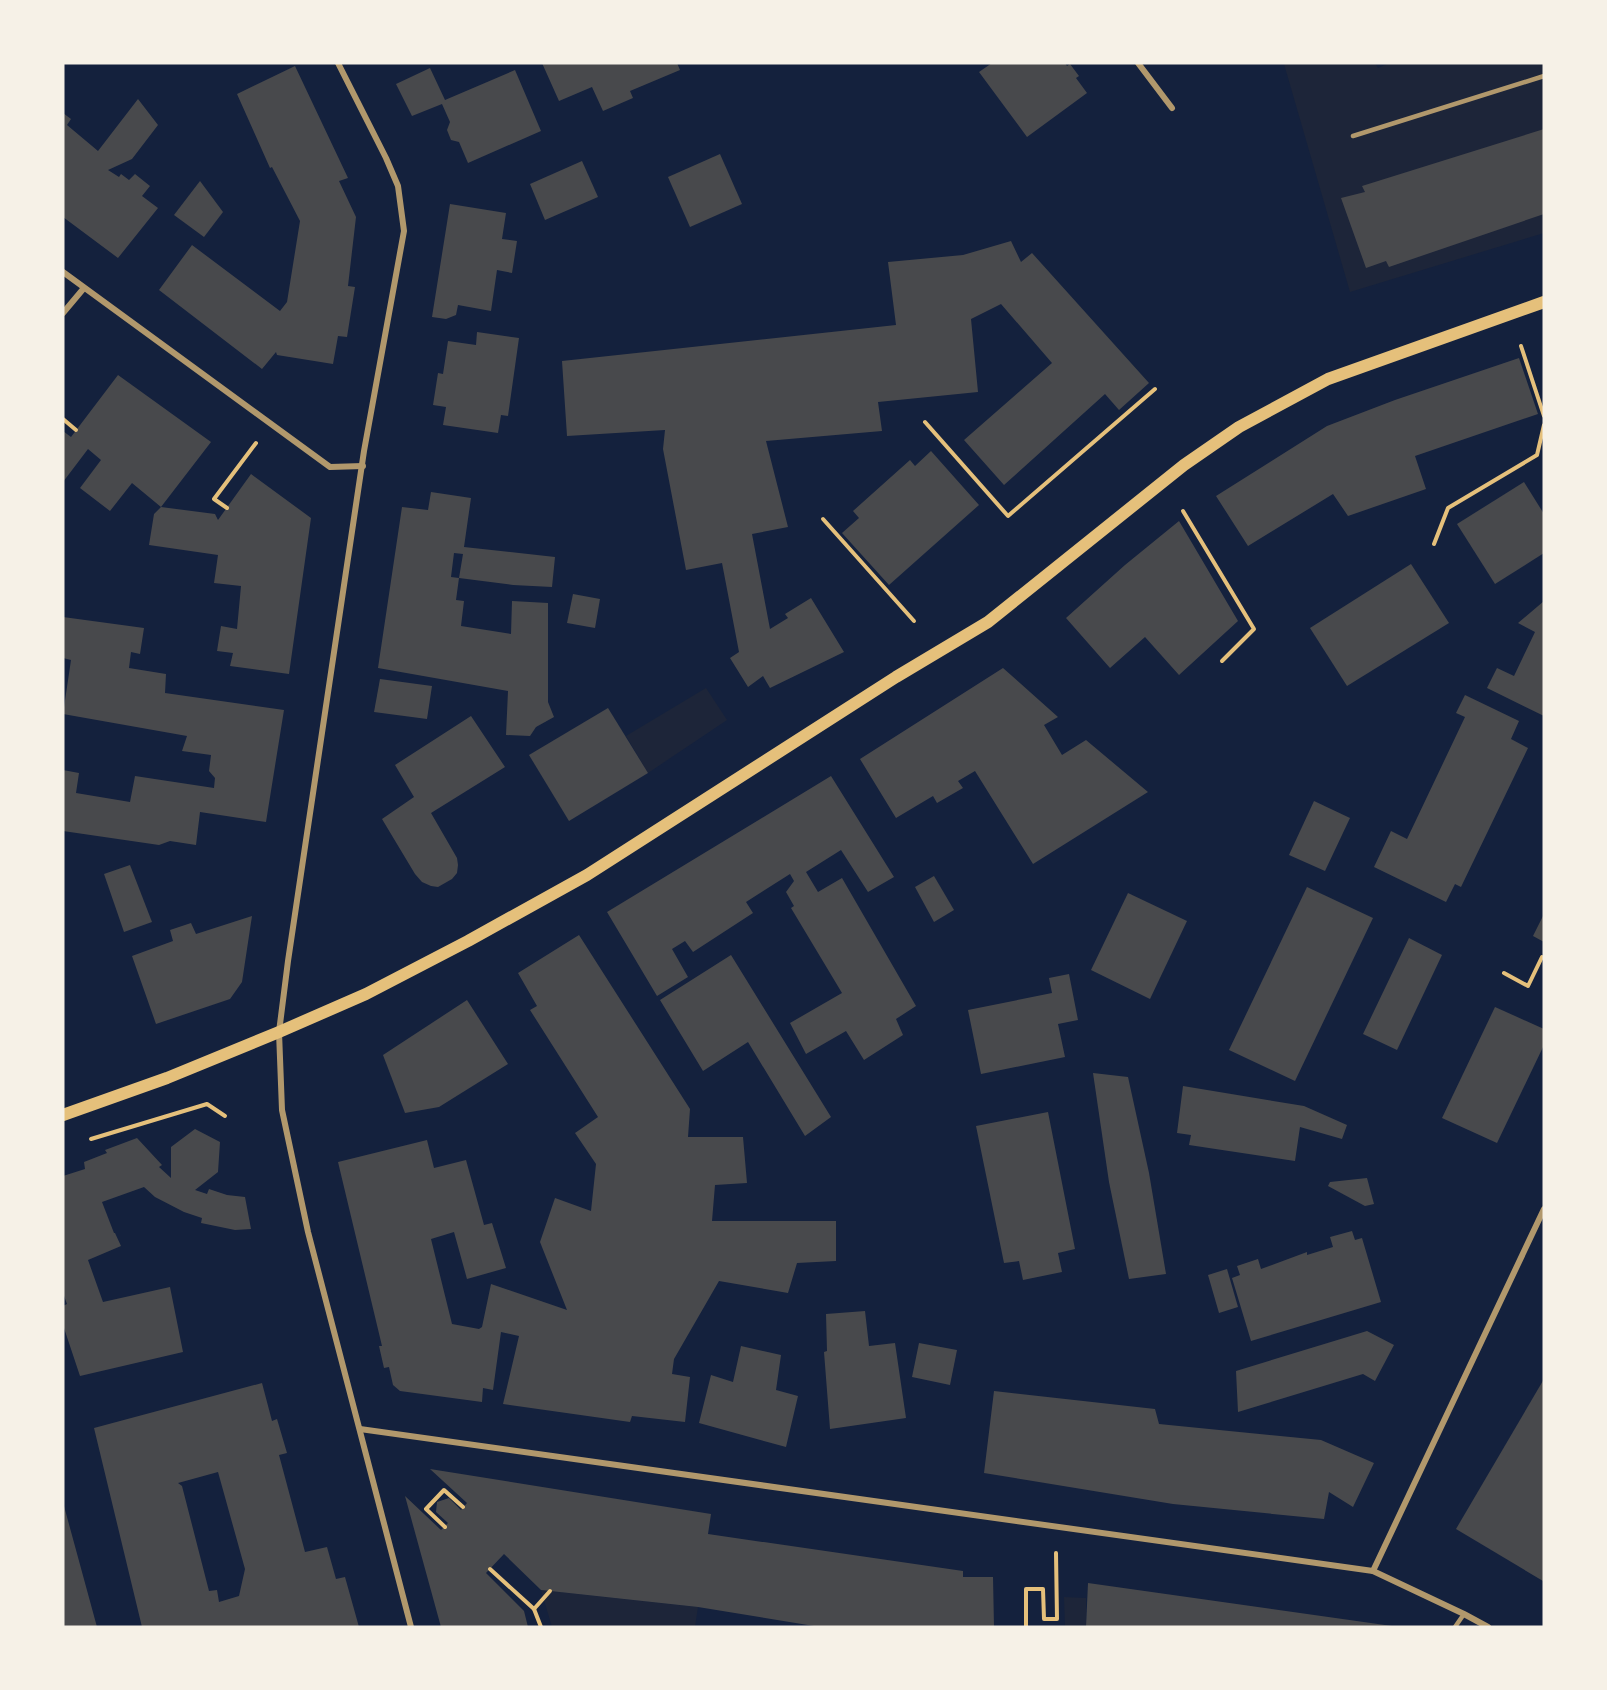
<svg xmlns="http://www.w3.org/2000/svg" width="1607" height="1690" viewBox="0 0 1607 1690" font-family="Bitter,serif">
	<rect width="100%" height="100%" fill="#14213d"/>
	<g fill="#1d2539">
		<polygon points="1287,63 1375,63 1378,68 1390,63 1544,63 1544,233 1350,292 1284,64"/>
		<polygon points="706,688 727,720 648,773 626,736"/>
		<polygon points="541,1590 698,1607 695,1627 552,1627"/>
		<polygon points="1064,1597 1086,1598 1086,1627 1065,1627"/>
	</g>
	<g fill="#48494c" fill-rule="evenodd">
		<polygon points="542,63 677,63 680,70 630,91 633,98 603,111 592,87 559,101"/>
		<polygon points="992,63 1065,63 1067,66 1070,64 1079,76 1076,78 1087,93 1027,137 979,72"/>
		<polygon points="295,66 348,178 339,181 356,217 348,286 355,287 347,337 338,336 333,364 277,355 276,352 262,369 159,290 192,245 280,311 287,302 300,221 272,167 270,168 237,94"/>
		<polygon points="430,68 445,100 515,70 541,131 468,163 459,142 451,140 447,130 450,122 442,104 412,116 396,84"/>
		<polygon points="138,99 158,125 132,159 108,170 119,177 121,174 129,180 135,174 150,186 142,196 158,208 118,258 63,217 63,113 71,119 67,125 98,151"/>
		<polygon points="1544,129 1544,214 1389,267 1386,261 1366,268 1341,198 1365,192 1362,186"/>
		<polygon points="720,154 742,204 690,227 668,177"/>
		<polygon points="582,161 598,197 545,220 530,184"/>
		<polygon points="200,181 223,212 204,237 174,215"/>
		<polygon points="450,204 506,213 502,239 517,241 512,273 497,270 491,311 458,305 456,315 446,319 432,317"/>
		<polygon points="1011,241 1021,262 1032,253 1149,383 1119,410 1105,394 1004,485 964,440 1052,363 1001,304 971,319 978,392 878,402 882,431 766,441 788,527 752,534 770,629 788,618 785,614 811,598 844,652 770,688 763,676 748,687 730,658 739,652 722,563 686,570 663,449 665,430 567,436 562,361 896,325 888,262 963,255"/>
		<polygon points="477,332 519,338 508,416 501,415 498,433 443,425 446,407 433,405 438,373 443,374 448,341 476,345"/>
		<polygon points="1519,358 1538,414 1415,456 1426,489 1348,516 1333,494 1248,546 1216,496 1327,426 1395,400"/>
		<polygon points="118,375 211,442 161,507 132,483 110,511 80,488 101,460 88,449 63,482 63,431 71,437"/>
		<polygon points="931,451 979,505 889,585 842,533 859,518 853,511 910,460 915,466"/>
		<polygon points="251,474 311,518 289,674 230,666 233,653 217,651 221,626 237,629 241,586 214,583 218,555 149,545 154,514 161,507 215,514 218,520"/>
		<polygon points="1524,482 1544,514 1544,553 1495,584 1457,524"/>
		<polygon points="431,492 471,498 464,547 555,557 552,587 513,585 459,578 463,554 454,553 451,577 459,578 456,600 464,601 461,626 511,634 512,601 548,603 548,702 554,717 536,727 530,736 506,735 508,691 378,668 402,507 428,510"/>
		<polygon points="1179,521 1238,621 1179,675 1145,637 1110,668 1066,618 1125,565"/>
		<polygon points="1411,564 1449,623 1347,686 1310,628"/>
		<polygon points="573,594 600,599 595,628 567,623"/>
		<polygon points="1544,601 1544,716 1487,688 1497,668 1514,676 1535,632 1518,623"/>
		<polygon points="63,617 144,628 140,654 131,652 129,668 166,674 165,693 284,710 266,822 200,812 196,845 170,841 159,845 63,831 63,770 79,773 76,793 130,802 135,776 214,788 215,778 209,771 211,755 182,751 187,736 63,714 71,660 63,658"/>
		<polygon points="1003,668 1058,717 1044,725 1062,755 1086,740 1148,792 1033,864 975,771 958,781 963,788 937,803 933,796 896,818 860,759"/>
		<polygon points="380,679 432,686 427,719 374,712"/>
		<polygon points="1465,695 1519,721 1511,739 1528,748 1461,887 1455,884 1446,902 1374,867 1391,831 1407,839 1465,717 1456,713"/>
		<polygon points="608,708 648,773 569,821 529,755"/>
		<polygon points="471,716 505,767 431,813 457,858 458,865 457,873 452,879 438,887 431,886 422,882 415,874 382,819 414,797 395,765"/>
		<polygon points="831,776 894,877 868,892 841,850 806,872 818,892 842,878 916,1006 896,1019 903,1035 864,1060 846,1031 806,1054 790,1023 842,993 791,908 794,906 786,892 794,881 790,874 746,902 753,913 693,952 685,941 672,949 688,977 657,996 607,912"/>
		<polygon points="1314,801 1350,818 1325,871 1289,855"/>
		<polygon points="130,865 152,922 124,932 104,874"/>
		<polygon points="934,876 954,910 934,922 915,887"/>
		<polygon points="1307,887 1373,918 1295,1081 1229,1050"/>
		<polygon points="1128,893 1187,921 1150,999 1091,970"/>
		<polygon points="1544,914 1544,942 1533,936"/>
		<polygon points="252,916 242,982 230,999 156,1024 132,956 173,941 170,930 191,923 196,934"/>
		<polygon points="579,935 690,1109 688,1137 743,1137 747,1183 715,1185 712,1221 836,1221 836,1261 797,1263 788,1293 719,1281 674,1359 672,1374 690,1377 685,1422 632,1416 630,1422 503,1404 519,1336 501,1332 493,1390 483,1388 482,1402 400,1391 393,1385 389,1367 384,1368 379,1346 382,1346 338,1162 427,1140 434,1168 466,1160 484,1225 492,1223 506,1268 467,1279 454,1232 431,1239 452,1324 479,1329 482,1327 491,1284 567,1310 540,1242 555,1198 591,1211 596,1164 575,1133 598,1117 530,1010 537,1006 518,973"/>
		<polygon points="1409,938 1442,955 1397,1050 1363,1034"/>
		<polygon points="731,955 831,1117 805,1136 748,1042 703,1071 660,1000"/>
		<polygon points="1069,974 1078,1020 1058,1024 1065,1057 981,1074 968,1010 1052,993 1049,978"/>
		<polygon points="467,1000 508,1064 439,1107 405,1113 383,1055"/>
		<polygon points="1495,1007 1544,1029 1544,1045 1497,1143 1442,1118"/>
		<polygon points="1093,1073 1128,1077 1149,1173 1166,1274 1129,1279 1109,1182"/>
		<polygon points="1183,1086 1304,1106 1347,1125 1342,1139 1300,1127 1295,1161 1189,1145 1191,1135 1177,1133"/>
		<polygon points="1048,1112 1075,1249 1058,1253 1062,1272 1023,1280 1019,1261 1004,1263 976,1126"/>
		<polygon points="195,1129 220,1142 218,1172 195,1190 207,1194 209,1189 227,1195 245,1197 251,1229 235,1230 201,1223 202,1218 184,1212 155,1197 144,1187 102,1202 114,1233 115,1233 121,1246 88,1260 103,1302 170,1287 183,1352 80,1376 63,1325 63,1306 67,1304 63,1293 63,1176 85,1169 84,1162 107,1153 105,1150 137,1138 162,1165 159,1167 171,1178 171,1147"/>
		<polygon points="1367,1178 1374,1204 1365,1206 1328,1186 1330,1182"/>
		<polygon points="1352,1231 1355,1240 1362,1238 1381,1302 1251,1341 1232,1278 1240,1275 1237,1266 1258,1259 1261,1269 1307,1252 1307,1255 1333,1247 1330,1237"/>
		<polygon points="1227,1269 1238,1307 1219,1313 1208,1275"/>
		<polygon points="865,1311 869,1346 895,1343 906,1418 830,1429 824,1352 827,1351 826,1314"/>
		<polygon points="1367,1331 1394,1345 1375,1381 1363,1374 1238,1412 1236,1371"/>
		<polygon points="919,1343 957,1350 950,1385 912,1377"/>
		<polygon points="741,1346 781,1355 776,1390 798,1396 786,1447 699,1423 711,1375 733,1382"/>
		<polygon points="1544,1379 1544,1579 1543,1581 1456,1529"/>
		<path d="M262,1383l10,38 5,-2 10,34 -8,2 26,97 22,-5 9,32 9,-2 14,50h-217l-48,-199zM218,1472l27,97 -6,27 -20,6 -2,-12 -8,1 -27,-105 -4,-3z"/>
		<polygon points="994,1391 1155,1409 1159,1424 1321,1440 1374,1463 1353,1507 1329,1492 1324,1519 1173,1504 984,1473"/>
		<polygon points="430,1469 711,1514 708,1534 963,1571 963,1577 993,1577 994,1627 820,1627 698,1607 541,1590 504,1554 486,1573 524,1611 528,1627 441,1627 405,1496 441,1530 448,1523 436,1512 437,1502 449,1498 461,1510 467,1503"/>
		<polygon points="64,1506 97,1627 63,1627"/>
		<polygon points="1088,1583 1392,1626 1392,1627 1086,1627"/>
	</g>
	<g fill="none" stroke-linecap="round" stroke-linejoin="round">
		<g stroke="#e5c07b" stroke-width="4">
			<polyline points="1521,346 1544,416"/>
			<polyline points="63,419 76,430"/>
			<polyline points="925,422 1008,516 1155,389"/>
			<polyline points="227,508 214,499 256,443"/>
			<polyline points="1183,511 1254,629 1222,661"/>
			<polyline points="823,519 914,621"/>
			<polyline points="1434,544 1448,508 1537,455 1544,425"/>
			<polyline points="1504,973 1528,986 1542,957"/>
			<polyline points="91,1139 207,1104 225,1116"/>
			<polyline points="445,1527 426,1509 444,1490 463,1507"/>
			<polyline points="490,1569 534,1609 541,1627"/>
			<polyline points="534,1609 550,1591"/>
			<polyline points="1026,1627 1026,1589 1043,1589 1044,1619 1057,1619 1056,1553"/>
		</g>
		<g stroke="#b1986c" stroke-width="4.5">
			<polyline points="1353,136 1544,76"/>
			<polyline points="1455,1627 1464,1614"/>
		</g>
		<g stroke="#b1986c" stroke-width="6">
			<polyline points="338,63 386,158 398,186 404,231 364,451 288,961 279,1032 282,1110 308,1232 411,1627"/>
			<polyline points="1138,63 1172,108"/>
			<polyline points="63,272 330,467 363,466"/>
			<polyline points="63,313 84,288"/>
			<polyline points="360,1429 1373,1571 1464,1614 1488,1627"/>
			<polyline points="1373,1571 1544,1209"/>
		</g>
		<polyline stroke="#e5c07b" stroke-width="12" points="63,1115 167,1078 279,1032 366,994 468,941 587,875 896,677 988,622 1184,465 1239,427 1328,379 1544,302"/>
	</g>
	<rect width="1607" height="1690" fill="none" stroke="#f6f1e7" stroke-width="129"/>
</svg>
